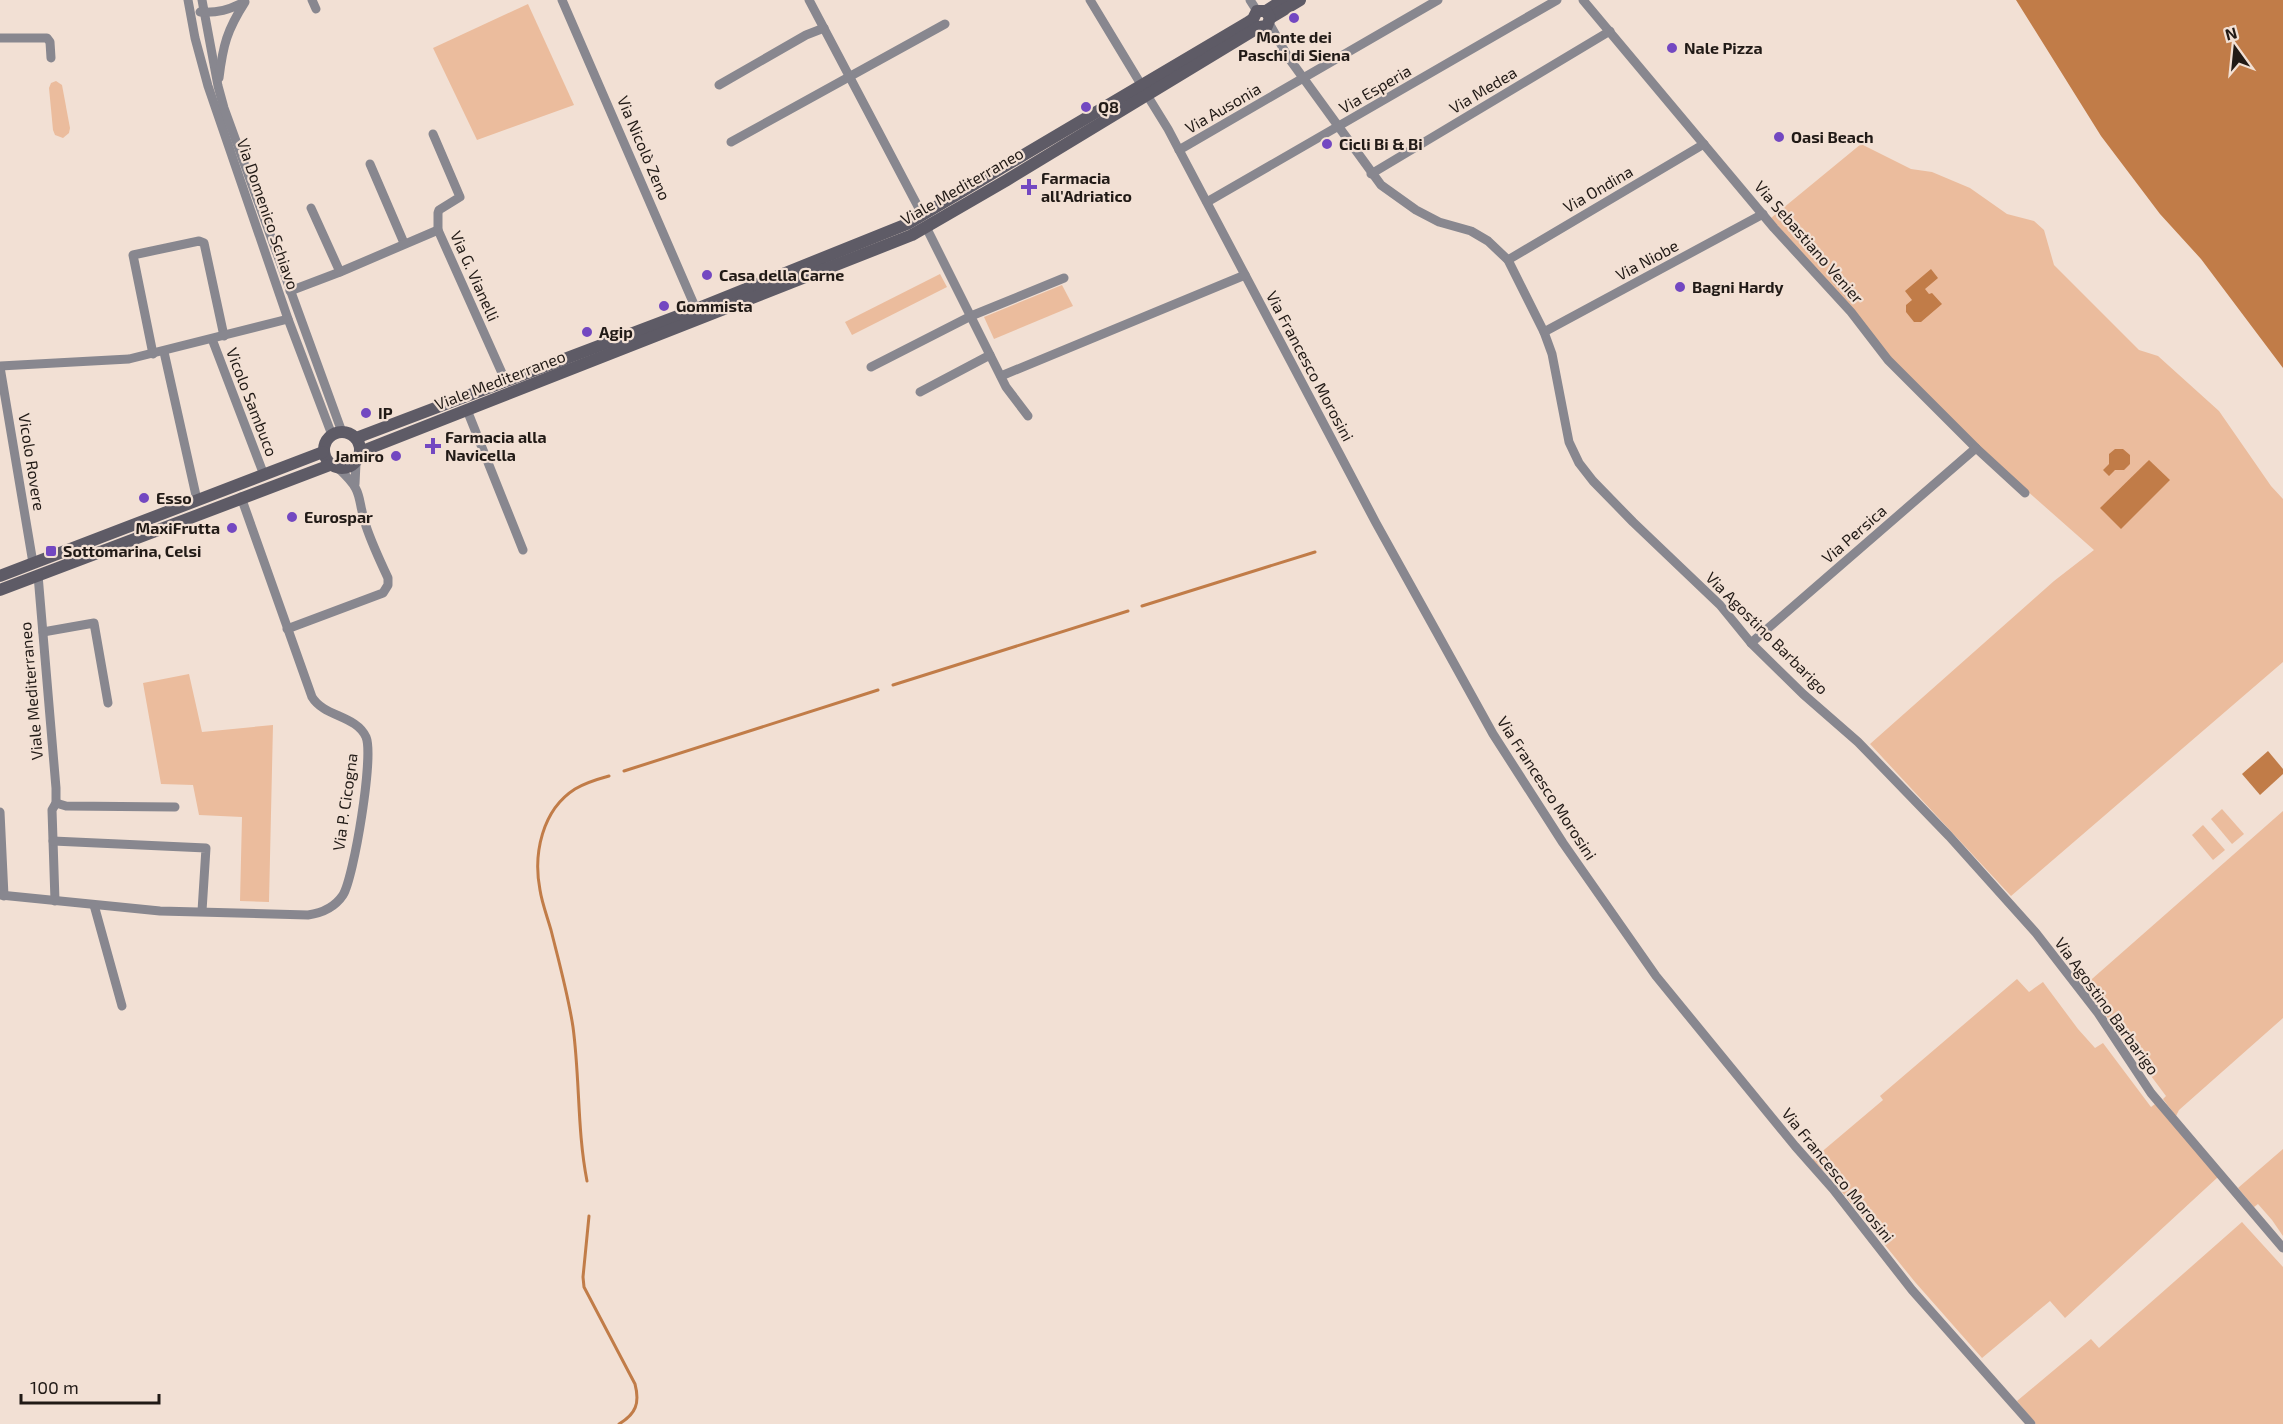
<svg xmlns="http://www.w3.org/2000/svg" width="2283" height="1424" viewBox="0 0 2283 1424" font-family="'Exo 2',sans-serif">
	<rect width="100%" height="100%" fill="#f2e0d4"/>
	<g fill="#ebbc9d">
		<polygon points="528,4 574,105 477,140 433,48"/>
		<polygon points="56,81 62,85 70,128 69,133 63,138 55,135 53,130 49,88 51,83"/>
		<polygon points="1861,144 1911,169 1932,172 1970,188 2007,214 2034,221 2044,230 2054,265 2139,350 2158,356 2219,411 2271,486 2283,499 2283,662 2011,896 1870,744 2054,581 2094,550 2000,467 1890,359 1771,218"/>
		<polygon points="940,274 947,287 852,335 845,322"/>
		<polygon points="1062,285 1073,306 994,339 984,317"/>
		<polygon points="189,674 202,732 273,725 269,902 240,901 242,817 199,815 193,785 161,784 143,683"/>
		<polygon points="2222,809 2244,834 2232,844 2211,819"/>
		<polygon points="2283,811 2283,1018 2179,1110 2176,1116 2163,1099 2166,1096 2084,986"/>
		<polygon points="2203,825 2225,850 2213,860 2192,835"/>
		<polygon points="2017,979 2029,992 2043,982 2078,1029 2095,1048 2103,1043 2151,1107 2155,1104 2218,1177 2065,1318 2050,1301 1982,1358 1915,1282 1829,1176 1812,1160 1883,1100 1880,1096"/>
		<polygon points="2283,1149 2283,1236 2272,1220 2258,1204 2254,1207 2238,1188"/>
		<polygon points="2242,1222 2283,1267 2283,1424 2036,1424 2017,1401 2091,1339 2099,1348"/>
	</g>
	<g fill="#c17c48">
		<polygon points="2016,0 2283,0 2283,368 2201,259 2160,214 2101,136"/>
		<polygon points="1931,269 1938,278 1925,289 1929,294 1932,293 1942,304 1921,322 1914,322 1906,312 1906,305 1912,300 1905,291"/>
		<polygon points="2115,449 2123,449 2130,455 2130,464 2124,470 2115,470 2109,476 2103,470 2109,464 2109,454"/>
		<polygon points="2149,460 2170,480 2121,529 2100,508"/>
		<polygon points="2268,751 2283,769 2283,774 2260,795 2242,774"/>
	</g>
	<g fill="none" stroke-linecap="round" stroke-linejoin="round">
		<g stroke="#c17c48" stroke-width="3">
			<polyline points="1142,606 1315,552"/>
			<polyline points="893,685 1128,611"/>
			<polyline points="624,771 878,690"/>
			<path d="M587,1181c-10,-51 -7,-102 -14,-154 -5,-33 -14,-65 -22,-97 -4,-14 -9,-27 -11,-40 -7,-36 2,-80 35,-101 10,-6 23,-10 34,-13"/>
			<path d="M589,1216l-6,61 1,10 51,97c5,19 1,30 -16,40"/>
		</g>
		<g stroke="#88878f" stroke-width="9">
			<polyline points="188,0 195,38 208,86 288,319 332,435"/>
			<polyline points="202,0 218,86 224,108 342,432"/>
			<polyline points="312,0 316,9"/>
			<polyline points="562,0 696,309"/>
			<polyline points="809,0 923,216"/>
			<polyline points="1090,0 1142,86"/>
			<polyline points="1250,0 1257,11"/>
			<polyline points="1583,0 1774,228 1851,312 1888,360 1976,448 2025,493"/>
			<path d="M200,12c18,1 29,-2 44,-10"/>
			<polyline points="1269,23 1288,57 1381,185 1416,210 1439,222 1471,231 1488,241 1508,260 1544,332 1552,354 1569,442 1579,463 1593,481 1633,522 1720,605 1751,643 1803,694 1858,742 1949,836 2036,933 2098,1013 2151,1093 2283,1248"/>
			<polyline points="0,38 47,38 50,42 51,58"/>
			<path d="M219,78c4,-33 8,-48 26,-76"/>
			<polyline points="719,85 806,35 824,28"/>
			<polyline points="1147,95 1168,129 1376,523 1436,631 1493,734 1563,843 1656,976 1795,1146 1833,1189 1912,1290 2031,1424"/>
			<polyline points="433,134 460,197 439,210 438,213 438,230"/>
			<polyline points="731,142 945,24"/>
			<polyline points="1179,150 1438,0"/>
			<polyline points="370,164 404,243"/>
			<polyline points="1371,174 1610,31"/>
			<polyline points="1207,202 1557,0"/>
			<polyline points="311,208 340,272"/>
			<polyline points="926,227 1006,387 1028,416"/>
			<polyline points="1508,260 1704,144"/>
			<polyline points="290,291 340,272 438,230 506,382"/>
			<polyline points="1544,332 1763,214"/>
			<polyline points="212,339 264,475"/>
			<polyline points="164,352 197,500"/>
			<polyline points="153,354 133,255 199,241 204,243 224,336"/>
			<polyline points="0,366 129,359 288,319"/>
			<polyline points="0,367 33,563"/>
			<polyline points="871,367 971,316 1064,278"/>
			<polyline points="1001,376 1245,275"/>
			<polyline points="920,392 990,355"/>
			<polyline points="467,410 523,550"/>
			<polyline points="355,484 356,463"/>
			<polyline points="38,575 56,788 56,803 52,810 55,901"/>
			<path d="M287,629l96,-36 5,-8v-7c-8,-17 -16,-34 -22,-52 -10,-30 -1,-33 -27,-57"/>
			<polyline points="43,632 94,623 108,703"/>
			<polyline points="1751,643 1976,448"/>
			<polyline points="56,803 66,806 175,807"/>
			<polyline points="0,812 4,896"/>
			<polyline points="53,841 206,848 202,911"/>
			<path d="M0,895l160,16 148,4c14,-2 27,-8 35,-20 11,-18 31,-139 23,-158 -10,-22 -42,-20 -54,-40l-71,-200"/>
			<polyline points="94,905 122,1006"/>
		</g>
		<g stroke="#5e5b66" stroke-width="12">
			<polyline points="1266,11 1283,0"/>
			<polyline points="1270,18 1300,0"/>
			<circle cx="342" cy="450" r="18"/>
			<polyline points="356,438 696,309 907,224 1247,23 1253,19 1257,11 1266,11"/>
			<polyline points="360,452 912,235 1007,180 1259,27 1267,26 1270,18 1266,11"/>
			<polyline points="0,576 323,452"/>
			<polyline points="0,590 330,465"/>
		</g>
	</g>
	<g fill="#7348c1" stroke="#f2e0d4" stroke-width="2">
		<circle cx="1294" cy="18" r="6"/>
		<circle cx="1672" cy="48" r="6"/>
		<circle cx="1086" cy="107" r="6"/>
		<circle cx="1779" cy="137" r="6"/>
		<circle cx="1327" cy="144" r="6"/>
		<path d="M1026 178h6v6h6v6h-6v6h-6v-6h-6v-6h6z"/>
		<circle cx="707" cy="275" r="6"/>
		<circle cx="1680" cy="287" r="6"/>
		<circle cx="664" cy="306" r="6"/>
		<circle cx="587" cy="332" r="6"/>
		<circle cx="366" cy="413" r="6"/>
		<path d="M430 437h6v6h6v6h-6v6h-6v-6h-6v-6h6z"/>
		<circle cx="396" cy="456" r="6"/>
		<circle cx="144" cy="498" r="6"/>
		<circle cx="292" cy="517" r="6"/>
		<circle cx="232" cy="528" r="6"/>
		<rect x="45" y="545" width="12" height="12" rx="3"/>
	</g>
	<g text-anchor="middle" stroke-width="4.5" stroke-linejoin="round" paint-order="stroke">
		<g font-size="16" font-weight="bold" fill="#211a16" stroke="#f2e0d4" text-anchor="start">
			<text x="1294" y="43" text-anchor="middle">Monte dei<tspan x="1294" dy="18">Paschi di Siena</tspan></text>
			<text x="1684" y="54">Nale Pizza</text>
			<text x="1098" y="113">Q8</text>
			<text x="1791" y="143">Oasi Beach</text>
			<text x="1339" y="150">Cicli Bi &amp; Bi</text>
			<text x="1041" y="184">Farmacia<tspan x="1041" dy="18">all'Adriatico</tspan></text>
			<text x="719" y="281">Casa della Carne</text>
			<text x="1692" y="293">Bagni Hardy</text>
			<text x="676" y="312">Gommista</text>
			<text x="599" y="338">Agip</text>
			<text x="378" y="419">IP</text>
			<text x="445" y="443">Farmacia alla<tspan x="445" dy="18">Navicella</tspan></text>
			<text x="384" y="462" text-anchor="end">Jamiro</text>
			<text x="156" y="504">Esso</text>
			<text x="304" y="523">Eurospar</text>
			<text x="220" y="534" text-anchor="end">MaxiFrutta</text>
			<text x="63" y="557">Sottomarina, Celsi</text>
		</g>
		<g font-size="16" fill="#211a16" stroke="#f2e0d4">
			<text transform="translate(1375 89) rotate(-30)" y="6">Via Esperia</text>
			<text transform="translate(1483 90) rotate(-31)" y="6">Via Medea</text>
			<text transform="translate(1223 108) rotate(-30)" y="6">Via Ausonia</text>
			<text transform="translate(644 148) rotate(67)" y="6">Via Nicolò Zeno</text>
			<text transform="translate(962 186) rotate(-30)" y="6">Viale Mediterraneo</text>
			<text transform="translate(1598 189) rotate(-30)" y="6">Via Ondina</text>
			<text transform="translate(268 214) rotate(71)" y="6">Via Domenico Schiavo</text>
			<text transform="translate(1809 242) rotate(49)" y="6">Via Sebastiano Venier</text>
			<text transform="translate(1647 260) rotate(-28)" y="6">Via Niobe</text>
			<text transform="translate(475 276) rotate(66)" y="6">Via G. Vianelli</text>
			<text transform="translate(1310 366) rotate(62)" y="6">Via Francesco Morosini</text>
			<text transform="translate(500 380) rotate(-21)" y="6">Viale Mediterraneo</text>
			<text transform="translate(252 402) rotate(69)" y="6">Vicolo Sambuco</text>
			<text transform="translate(32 462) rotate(81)" y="6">Vicolo Rovere</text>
			<text transform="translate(1854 534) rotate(-41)" y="6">Via Persica</text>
			<text transform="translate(1767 633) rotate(45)" y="6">Via Agostino Barbarigo</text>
			<text transform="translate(31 691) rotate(-95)" y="6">Viale Mediterraneo</text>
			<text transform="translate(1547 788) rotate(57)" y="6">Via Francesco Morosini</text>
			<text transform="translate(345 802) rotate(-82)" y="6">Via P. Cicogna</text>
			<text transform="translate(2107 1006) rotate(54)" y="6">Via Agostino Barbarigo</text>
			<text transform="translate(1838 1175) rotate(51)" y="6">Via Francesco Morosini</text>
		</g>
	</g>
	<g transform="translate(2235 48) rotate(345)" stroke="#f2e0d4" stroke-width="4.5" paint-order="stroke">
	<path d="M0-4.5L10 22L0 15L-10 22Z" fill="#211a16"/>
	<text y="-9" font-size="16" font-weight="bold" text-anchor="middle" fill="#211a16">N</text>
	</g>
	<path d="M21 1394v9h138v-9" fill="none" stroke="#211a16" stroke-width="3"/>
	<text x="30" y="1394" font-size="18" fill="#211a16" stroke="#f2e0d4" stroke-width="4.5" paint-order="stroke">100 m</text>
</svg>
